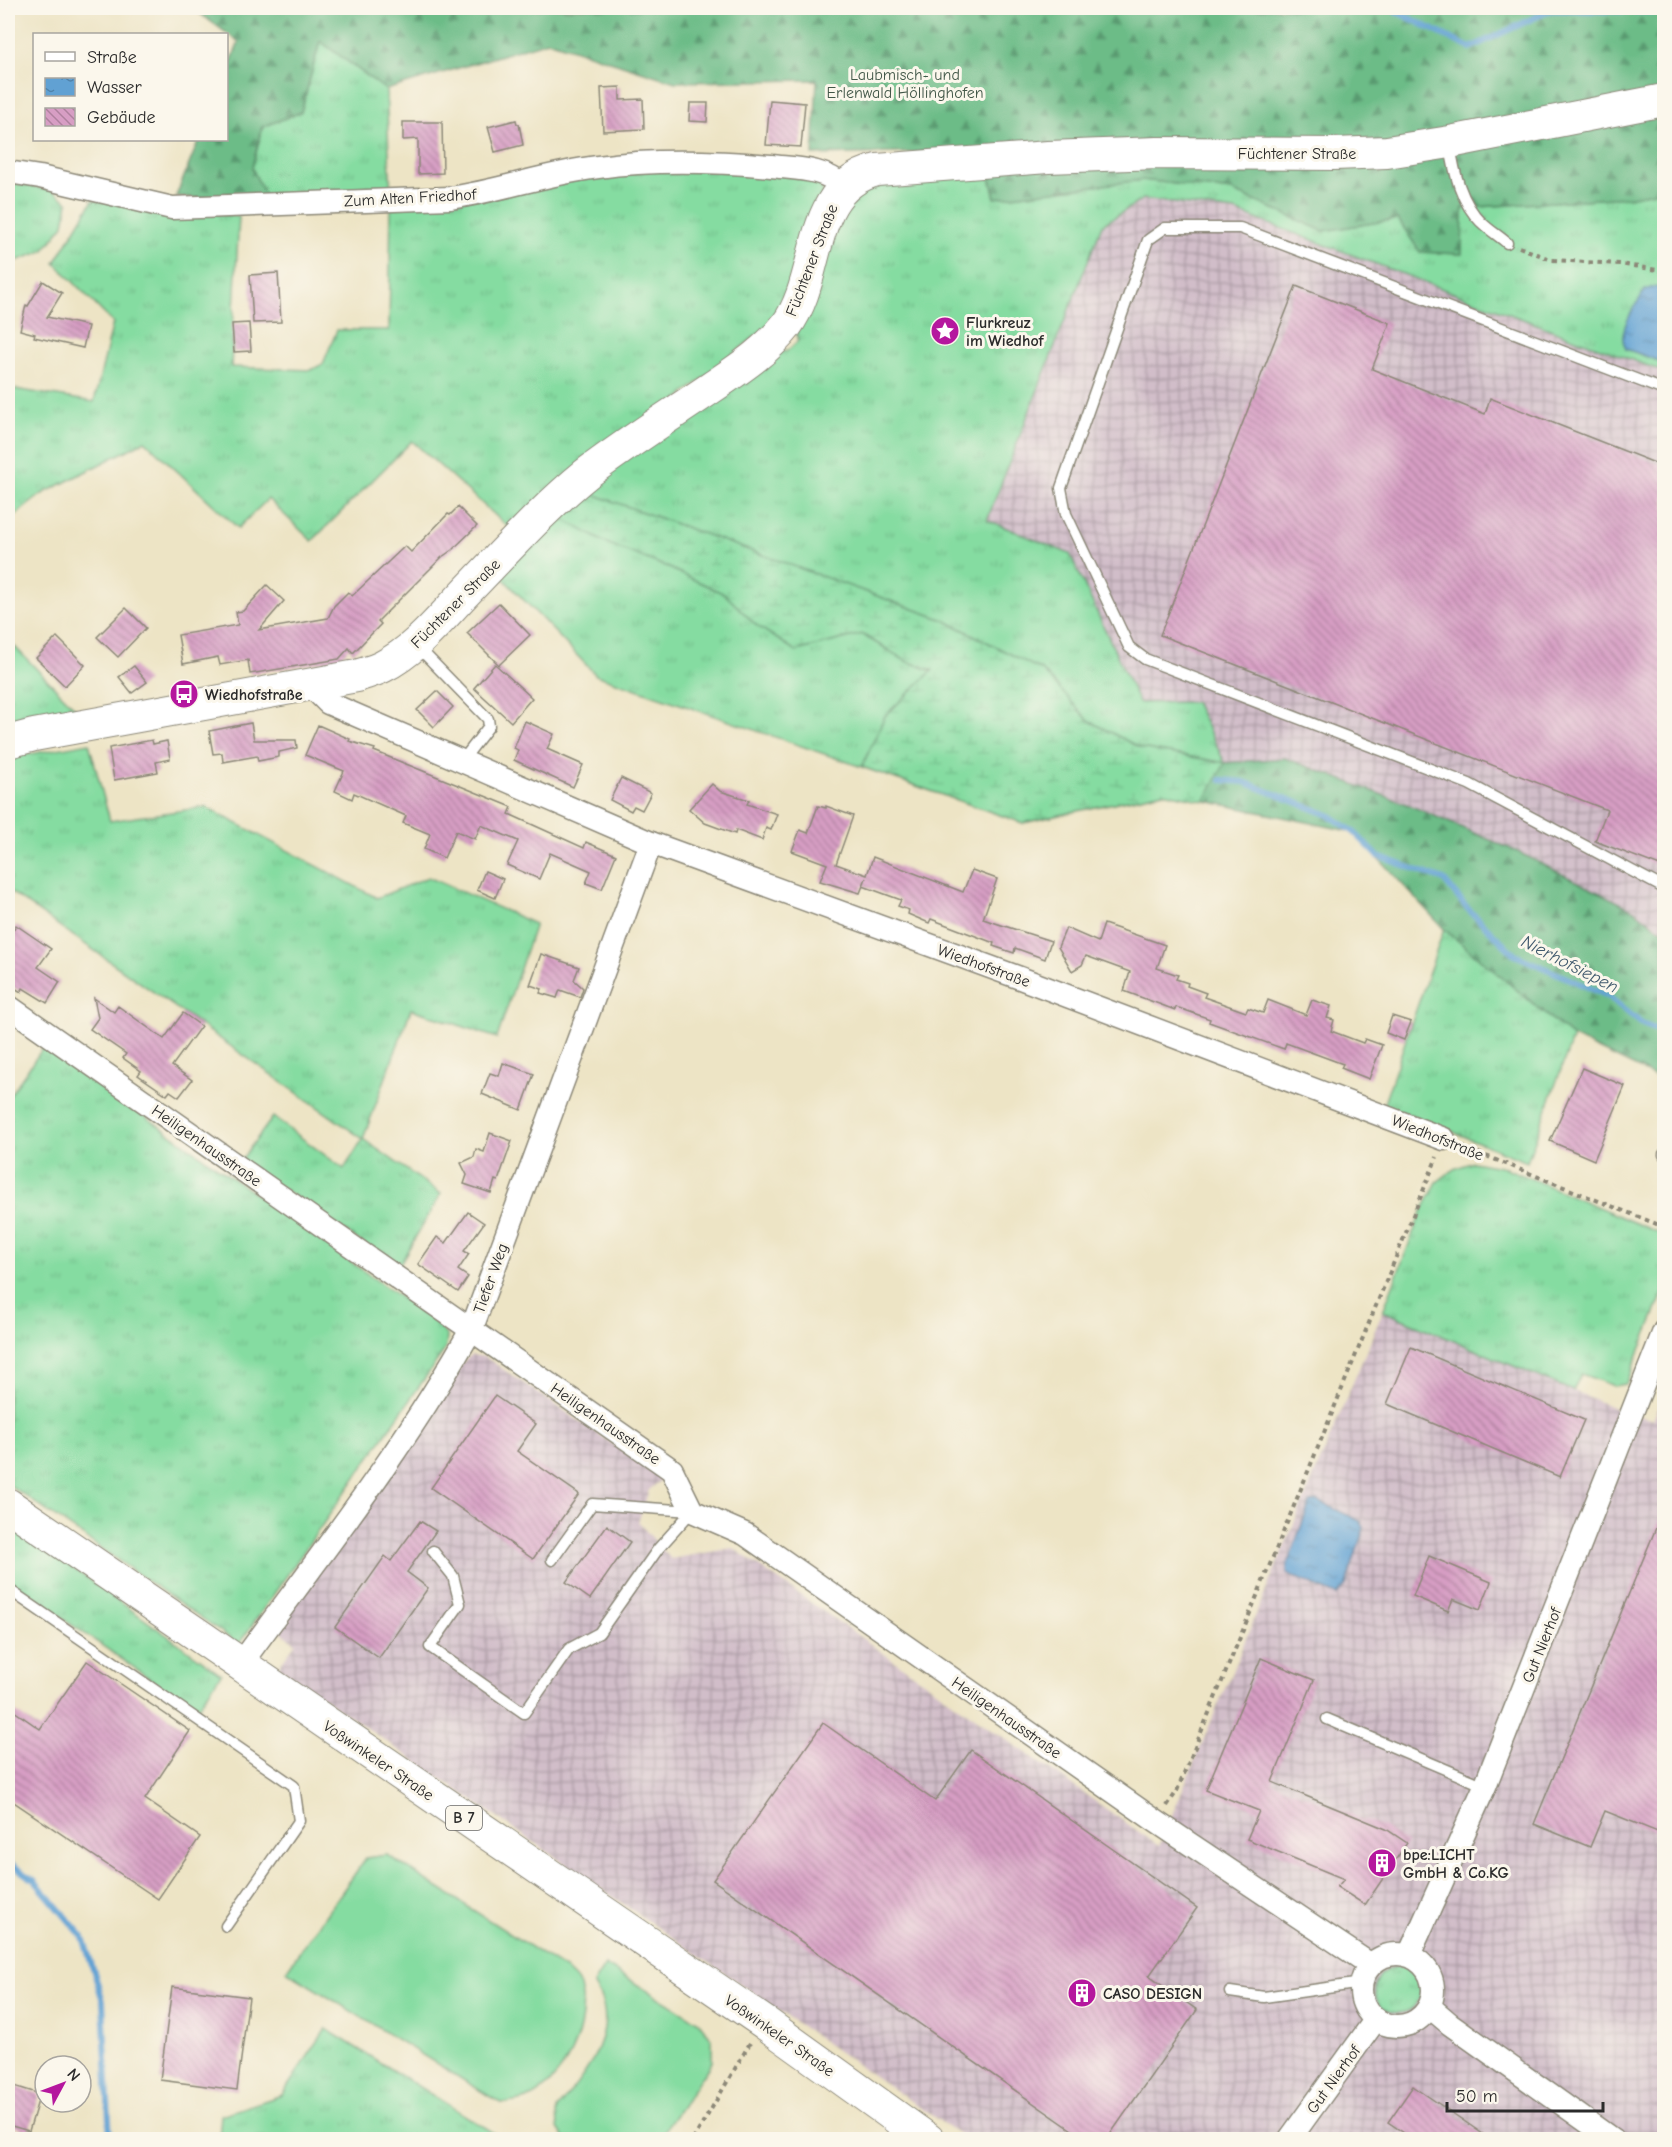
<svg xmlns="http://www.w3.org/2000/svg" width="1672" height="2147" viewBox="0 0 1672 2147" font-family="'Comic Neue',sans-serif">
	<defs>
		<pattern id="industrial-grid" width="8" height="8" patternUnits="userSpaceOnUse" patternTransform="scale(1.5)"><rect width="8" height="8" fill="#d1bdc9"/><path d="M0 4h8M4 0v8" fill="none" stroke="#aa9aa3"/></pattern>
		<pattern id="grass-tufts" width="24" height="20" patternUnits="userSpaceOnUse" patternTransform="scale(1.5)"><rect width="24" height="20" fill="#85dca1"/><path d="M3 7l-1-3M5 7V3M7 7l1-3M15 17l-1-3M17 17v-4M19 17l1-3" fill="none" stroke="#73bd8b"/></pattern>
		<pattern id="forest-firs" width="22" height="20" patternUnits="userSpaceOnUse" patternTransform="scale(1.5)"><rect width="22" height="20" fill="#6cbc87"/><path d="M5 1l3.5 6h-7zM16 11l3.5 6h-7z" fill="#59996f"/></pattern>
		<pattern id="wetland-marsh" width="20" height="14" patternUnits="userSpaceOnUse" patternTransform="scale(1.5)"><rect width="20" height="14" fill="#85dca1"/><path d="M1 5h8M5 5V1M11 12h8M15 12V8" fill="none" stroke="#73bd8b"/></pattern>
		<pattern id="water-ripples" width="26" height="14" patternUnits="userSpaceOnUse" patternTransform="scale(1.5)"><rect width="26" height="14" fill="#61a1d3"/><path d="M2 4q2-2 4 0t4 0M15 11q2-2 4 0t4 0" fill="none" stroke="#5083ab"/></pattern>
		<pattern id="building-back-hatch" width="6" height="6" patternUnits="userSpaceOnUse" patternTransform="scale(1.5)"><rect width="6" height="6" fill="#d79ec4"/><path d="M-1 5l2 2M0 0l6 6M5-1l2 2" fill="none" stroke="#af819f"/></pattern>
	</defs>
	<rect width="100%" height="100%" fill="#fbf7ec"/>
	<filter id="ink" filterUnits="userSpaceOnUse"><feTurbulence type="fractalNoise" baseFrequency=".0167" numOctaves="2"/><feDisplacementMap in="SourceGraphic" scale="12" xChannelSelector="R" yChannelSelector="G"/><feConvolveMatrix kernelMatrix="1 2 1 2 8 2 1 2 1" color-interpolation-filters="sRGB"/></filter>
	<filter id="wash" filterUnits="userSpaceOnUse"><feTurbulence type="fractalNoise" baseFrequency=".008" numOctaves="4" result="noise"/><feDisplacementMap in="SourceGraphic" scale="24" xChannelSelector="R" yChannelSelector="G"/><feGaussianBlur stdDeviation="1.35" result="paint"/><feColorMatrix in="noise" values="0 0 0 0 0 0 0 0 0 0 0 0 0 0 0 0 0 1.4 0 .05"/><feComposite in="paint" operator="in"/></filter>
	<g filter="url(#wash)">
		<rect width="100%" height="100%" fill="#ede4c5"/>
		<g fill="url(#industrial-grid)">
			<polygon points="1143,199 1235,211 1664,372 1664,932 1634,910 1285,758 1225,763 1195,702 1139,704 1070,554 986,521 1102,225"/>
			<polygon points="1383,1311 1617,1409 1653,1420 1664,1394 1664,2139 966,2139 278,1667 296,1643 277,1629 465,1360 472,1355 485,1357 663,1478 649,1490 638,1522 671,1559 733,1548 1159,1846"/>
		</g>
		<g fill="url(#grass-tufts)" stroke="#588466" stroke-width="1.5">
			<polygon points="320,41 386,90 391,195 266,198 252,168 263,127 301,112"/>
			<polygon points="661,166 804,175 821,184 824,194 779,317 514,532 412,441 312,541 268,499 238,528 145,441 42,494 8,521 8,388 94,402 113,323 55,263 93,200 239,216 231,367 311,370 323,364 337,330 389,330 391,205"/>
			<polygon points="988,169 995,198 1143,180 1232,191 1323,231 1398,219 1420,252 1461,254 1463,208 1628,197 1664,190 1664,288 1662,287 1626,349 1664,363 1664,372 1235,211 1143,199 1102,225 987,520 1070,554 1139,703 1195,702 1225,763 1140,748 1089,721 1043,671 944,620 581,490 775,352 787,351 798,341 795,327 836,212 878,179"/>
			<polygon points="8,182 52,190 68,202 64,225 43,251 8,264"/>
			<polygon points="552,513 725,594 756,625 796,651 862,634 906,661 933,671 885,716 862,767 596,675 497,572"/>
			<polygon points="8,640 84,717 8,726"/>
			<polygon points="89,743 110,821 206,807 377,898 428,877 535,924 497,1038 411,1009 363,1139 441,1194 398,1267 241,1160 273,1117 344,1169 363,1139 8,890 8,758"/>
			<polygon points="1444,929 1573,1037 1527,1162 1414,1116 1383,1106"/>
			<polygon points="45,1045 434,1321 447,1336 446,1348 239,1644 8,1484 8,1098"/>
			<polygon points="1473,1162 1506,1168 1664,1235 1664,1291 1626,1384 1614,1386 1581,1374 1573,1391 1383,1311 1421,1213 1437,1182 1454,1169"/>
			<polygon points="8,1522 221,1674 196,1710 8,1581"/>
			<circle cx="1398" cy="1990" r="23"/>
			<polygon points="326,2029 503,2139 219,2139 221,2115 282,2095"/>
		</g>
		<g fill="url(#forest-firs)" stroke="#4c7459" stroke-width="1.5">
			<polygon points="192,8 1664,8 1664,190 1628,197 1463,208 1462,254 1420,252 1398,219 1323,231 1232,191 1143,180 995,198 985,151 813,155 817,80 675,82 548,41 386,90 320,41 301,112 262,127 252,168 266,198 220,201 176,196 199,140 226,140 227,72 239,42"/>
			<polygon points="604,542 944,620 1043,671 1089,721 1140,748 1225,763 1285,758 1409,805 1518,852 1634,910 1664,932 1664,1081 1573,1037 1444,929 1354,832 1163,792 1023,823 862,767 885,716 933,670 906,661 862,634 796,651 756,625 725,594 667,567"/>
		</g>
		<polygon fill="url(#wetland-marsh)" stroke="#588466" stroke-width="1.5" points="581,490 944,620 1043,671 1089,721 1140,748 1225,763 1204,801 1163,792 1023,823 862,767 885,716 933,670 906,661 862,634 796,651 756,625 725,594 667,567 604,542 552,513"/>
		<g fill="#85dca1" stroke="#588466" stroke-width="1.5">
			<path d="M387,1855l178,114c5,5 13,11 15,17 11,39 -15,95 -51,112 -7,4 -19,4 -27,6l-216,-133 80,-113z"/>
			<path d="M605,1965l94,57 13,17v23l-53,77h-94l-7,-11 -1,-19c22,-26 56,-68 46,-104 -2,-7 -6,-15 -10,-21z"/>
		</g>
		<g fill="url(#water-ripples)" stroke="#46667f" stroke-width="1.5">
			<path d="M1653,287l11,1v75l-38,-14c-11,-17 10,-43 19,-59z"/>
			<polygon points="1318,1501 1360,1521 1364,1527 1346,1585 1337,1595 1287,1574 1287,1565 1310,1502"/>
		</g>
		<g fill="none" stroke-linecap="round" stroke-linejoin="round">
			<g stroke="#61a1d3" stroke-width="6">
				<polyline points="1389,8 1470,48 1551,10 1664,12"/>
				<polyline points="1221,780 1244,782 1329,815 1354,832 1378,856 1444,880 1465,906 1515,955 1608,996 1642,1024 1664,1033"/>
				<polyline points="8,1862 34,1880 83,1937 103,2001 110,2140"/>
			</g>
		</g>
		<g id="blocks">
			<g fill="url(#building-back-hatch)">
				<polygon points="620,87 620,100 643,99 644,129 603,131 601,88"/>
				<polygon points="770,100 805,103 801,147 766,145"/>
				<polygon points="690,103 708,103 707,122 689,121"/>
				<polygon points="516,120 517,124 519,124 523,145 495,152 488,127"/>
				<polygon points="403,122 442,122 443,173 418,174 418,139 403,140"/>
				<polygon points="278,273 281,322 253,323 250,275"/>
				<polygon points="43,281 62,293 47,317 88,326 83,348 34,337 35,334 20,330 26,305 28,306"/>
				<polygon points="1296,286 1390,323 1372,369 1485,414 1490,398 1665,467 1665,868 1595,841 1607,810 1160,635"/>
				<polygon points="249,323 251,351 234,352 232,324"/>
				<polygon points="458,507 477,526 452,550 442,557 378,621 381,624 353,653 349,648 339,659 250,674 248,660 220,665 218,657 183,664 178,635 238,625 236,612 243,611 267,585 284,601 259,630 328,618 334,606 348,592 352,596 405,546 411,552 448,514 450,515"/>
				<polygon points="499,603 530,635 499,665 467,633"/>
				<polygon points="126,608 146,628 118,657 97,637"/>
				<polygon points="57,637 85,665 65,686 36,658"/>
				<polygon points="495,664 532,698 511,722 474,688"/>
				<polygon points="134,666 147,682 132,693 119,677"/>
				<polygon points="437,691 453,707 434,727 417,710"/>
				<polygon points="525,721 554,734 547,749 583,765 573,787 514,760 518,750 514,748"/>
				<polygon points="251,723 254,740 296,740 297,748 279,752 279,757 258,761 257,756 223,762 222,753 213,754 209,731"/>
				<polygon points="318,725 350,739 349,741 375,749 374,751 406,764 512,807 509,814 584,848 586,842 616,855 602,889 586,883 591,871 550,853 539,879 507,865 518,841 481,825 475,839 456,831 444,858 424,849 430,834 403,823 406,816 354,793 352,799 335,791 344,771 305,755"/>
				<polygon points="152,740 153,744 167,741 170,759 156,762 158,772 114,780 109,748"/>
				<polygon points="621,778 651,793 642,810 634,806 631,811 610,800"/>
				<polygon points="712,784 720,791 749,800 747,804 777,814 771,830 766,828 762,840 736,830 735,834 705,823 689,809"/>
				<polygon points="818,806 826,808 826,806 853,816 836,864 867,875 873,857 963,892 972,870 997,879 983,919 1051,941 1045,959 1015,948 1014,953 993,946 994,943 931,919 929,923 908,914 909,910 898,906 901,900 863,886 866,878 860,893 820,881 827,864 792,851 800,830 808,833"/>
				<polygon points="485,871 503,879 495,898 477,890"/>
				<polygon points="1104,924 1165,945 1157,968 1178,975 1176,979 1188,983 1187,986 1206,993 1204,997 1246,1012 1248,1008 1263,1013 1268,1000 1306,1015 1312,1000 1331,1006 1327,1018 1334,1020 1331,1031 1363,1043 1365,1039 1382,1045 1369,1079 1341,1068 1343,1064 1286,1043 1284,1049 1209,1022 1210,1019 1176,1007 1175,1010 1124,991 1130,972 1086,956 1082,965 1072,971 1058,947 1066,928 1098,942"/>
				<polygon points="16,925 51,949 38,967 60,982 47,1003 23,988 21,992 8,984 8,938"/>
				<polygon points="541,954 579,967 574,980 583,988 580,997 560,990 557,998 540,993 542,989 530,985"/>
				<polygon points="94,998 114,1012 118,1006 164,1039 183,1013 201,1026 172,1066 192,1080 179,1097 170,1091 167,1095 138,1075 141,1071 123,1058 126,1054 90,1029 98,1018"/>
				<polygon points="1392,1016 1411,1022 1404,1040 1386,1033"/>
				<polygon points="503,1063 534,1074 521,1110 482,1094 490,1073 499,1076"/>
				<polygon points="1582,1068 1625,1086 1594,1160 1550,1141"/>
				<polygon points="490,1133 512,1141 498,1181 495,1180 491,1193 464,1184 467,1175 461,1163 474,1157 476,1149 484,1152"/>
				<polygon points="468,1212 484,1223 464,1251 469,1254 458,1270 468,1277 458,1292 418,1264 437,1237 446,1243"/>
				<polygon points="1411,1347 1584,1420 1560,1477 1387,1404"/>
				<polygon points="495,1396 536,1424 517,1451 579,1494 533,1559 431,1488"/>
				<polygon points="1665,1506 1665,1835 1605,1811 1590,1847 1534,1824"/>
				<polygon points="420,1521 436,1531 407,1572 428,1588 379,1658 335,1627 385,1556 391,1561"/>
				<polygon points="607,1525 630,1542 590,1599 566,1582"/>
				<polygon points="1429,1556 1491,1582 1480,1610 1453,1599 1448,1611 1413,1596"/>
				<polygon points="1261,1658 1314,1680 1272,1782 1386,1829 1407,1843 1365,1905 1337,1887 1344,1879 1247,1839 1259,1811 1206,1790"/>
				<polygon points="87,1661 190,1731 145,1799 200,1837 158,1899 8,1798 8,1707 40,1729"/>
				<polygon points="823,1723 935,1801 971,1750 1197,1908 1149,1976 1197,2010 1107,2139 1085,2139 713,1880"/>
				<polygon points="172,1987 249,1997 237,2090 160,2080"/>
				<polygon points="11,2085 40,2094 29,2131 8,2125 8,2096"/>
				<polygon points="1413,2086 1490,2139 1413,2139 1388,2122"/>
			</g>
		</g>
	</g>
	<g filter="url(#ink)">
		<use href="#blocks" fill-opacity="0" stroke="#8c8878" stroke-width="1.5"/>
		<g fill="none" stroke-linecap="round" stroke-linejoin="round">
			<g stroke="#8c8878" stroke-width="13">
				<g id="lane">
					<path d="M1450,145c4,27 11,58 31,77 8,8 18,14 26,21"/>
					<polyline points="1664,390 1240,228 1165,228 1148,240 1061,488 1066,514 1129,647 1145,659 1469,784 1664,888"/>
					<polyline points="417,646 488,719 489,726 462,761"/>
					<polyline points="1664,1154 1664,1155"/>
					<polyline points="433,1551 453,1576 460,1604 430,1647 524,1713 569,1649 599,1633 658,1549 692,1511"/>
					<polyline points="552,1560 592,1504 691,1511"/>
					<polyline points="8,1589 294,1786 299,1821 226,1926"/>
					<polyline points="1327,1719 1485,1786"/>
					<polyline points="1230,1992 1264,1997 1362,1983"/>
				</g>
			</g>
			<g stroke="#8c8878" stroke-width="25">
				<g id="street">
					<path d="M8,172l32,5 132,31 278,-10c49,-7 98,-25 148,-31 57,-8 115,-6 173,-1 25,3 54,2 73,21"/>
					<polyline points="314,685 319,694 328,703 651,843 1020,978 1444,1139"/>
					<polyline points="8,1006 672,1470 692,1511 745,1534 1157,1822 1371,1965"/>
					<path d="M240,1665c80,-110 165,-217 232,-337l179,-485"/>
					<circle cx="1397" cy="1990" r="36"/>
					<polyline points="1409,1955 1485,1786 1664,1331"/>
					<polyline points="1430,2007 1450,2024 1613,2140"/>
					<polyline points="1289,2140 1376,2019"/>
				</g>
			</g>
			<g stroke="#8c8878" stroke-width="34">
				<path id="secondary" d="M8,742l26,-7 323,-59c8,-3 17,-5 25,-9 33,-16 59,-49 84,-75 39,-40 77,-83 120,-118 38,-29 79,-55 119,-82 29,-20 59,-38 81,-66 37,-49 19,-138 91,-156l171,-13 110,-4 176,1 53,-2 63,-10 214,-42"/>
			</g>
			<g stroke="#8c8878" stroke-width="35">
				<polyline id="primary" points="8,1505 765,2023 928,2140"/>
			</g>
			<g stroke="#8c8878" stroke-width="4" stroke-dasharray="4.5 4.5" stroke-linecap="butt">
				<polyline points="1519,247 1552,260 1620,264 1664,271"/>
				<polyline points="1461,1146 1664,1227"/>
				<polyline points="1167,1806 1177,1791 1437,1157"/>
				<polyline points="693,2140 750,2043"/>
			</g>
			<use href="#lane" stroke="#fff" stroke-width="10"/>
			<use href="#street" stroke="#fff" stroke-width="22"/>
			<use href="#secondary" stroke="#fff" stroke-width="32"/>
			<use href="#primary" stroke="#fff" stroke-width="33"/>
		</g>
	</g>
	<defs>
		<g id="sight-disc" transform="scale(1.5)"><circle r="9.5" fill="#b5179e" stroke="#fbf7ec"/><path d="M0-6L1.8-2.2L6-1.7L2.9 1.2L3.7 5.4L0 3.3L-3.7 5.4L-2.9 1.2L-6-1.7L-1.8-2.2Z" fill="#fff"/></g>
		<g id="bus-disc" transform="scale(1.5)"><circle r="9.5" fill="#b5179e" stroke="#fbf7ec"/><path d="M-5-6H5V4H4V6H2V4H-2V6H-4V4H-5ZM-3.5-4V0h7V-4ZM-3.5 1.2v1.5H-2V1.2ZM2 1.2v1.5H3.5V1.2Z" fill="#fff"/></g>
		<g id="building-disc" transform="scale(1.5)"><circle r="9.5" fill="#b5179e" stroke="#fbf7ec"/><path d="M-4-6H4V6H1V3H-1V6H-4ZM-2.5-4.3h1.7v1.8h-1.7ZM.8-4.3h1.7v1.8H.8ZM-2.5-1h1.7V.8h-1.7ZM.8-1h1.7V.8H.8Z" fill="#fff"/></g>
	</defs>
	<g fill-rule="evenodd">
		<use href="#sight-disc" x="945" y="331"/>
		<use href="#bus-disc" x="184" y="694"/>
		<use href="#building-disc" x="1382" y="1863"/>
		<use href="#building-disc" x="1082" y="1993"/>
	</g>
	<g text-anchor="middle" stroke-width="6" stroke-linejoin="round" paint-order="stroke">
		<rect fill="#fbf7ec" stroke="#696865" stroke-width="1.5" x="446" y="1806" width="36" height="24" rx="4.5"/>
		<g font-size="15" font-weight="bold" fill="#2b2b2b">
			<text x="464" y="1823">B 7</text>
		</g>
		<g font-size="16" fill="#425748" stroke="#fbf7ec">
			<text x="905" y="80">Laubmisch- und<tspan x="905" dy="18">Erlenwald Höllinghofen</tspan></text>
		</g>
		<g font-size="16" fill="#2b2b2b" stroke="#fbf7ec">
			<text x="1297" y="159">Füchtener Straße</text>
			<text transform="translate(410 197) rotate(-3)" y="6">Zum Alten Friedhof</text>
			<text transform="translate(811 260) rotate(-69)" y="6">Füchtener Straße</text>
			<text transform="translate(455 603) rotate(-45)" y="6">Füchtener Straße</text>
			<text transform="translate(984 965) rotate(20)" y="6">Wiedhofstraße</text>
			<text transform="translate(1438 1137) rotate(22)" y="6">Wiedhofstraße</text>
			<text transform="translate(207 1145) rotate(35)" y="6">Heiligenhausstraße</text>
			<text transform="translate(490 1278) rotate(-70)" y="6">Tiefer Weg</text>
			<text transform="translate(606 1423) rotate(35)" y="6">Heiligenhausstraße</text>
			<text transform="translate(1541 1645) rotate(-68)" y="6">Gut Nierhof</text>
			<text transform="translate(1007 1717) rotate(35)" y="6">Heiligenhausstraße</text>
			<text transform="translate(379 1760) rotate(34)" y="6">Voßwinkeler Straße</text>
			<text transform="translate(780 2035) rotate(35)" y="6">Voßwinkeler Straße</text>
			<text transform="translate(1333 2079) rotate(-54)" y="6">Gut Nierhof</text>
		</g>
		<g font-size="16" font-weight="bold" fill="#2b2b2b" stroke="#fbf7ec" text-anchor="start">
			<text x="966" y="328">Flurkreuz<tspan x="966" dy="18">im Wiedhof</tspan></text>
			<text x="205" y="700">Wiedhofstraße</text>
			<text x="1403" y="1860">bpe:LICHT<tspan x="1403" dy="18">GmbH &amp; Co.KG</tspan></text>
			<text x="1103" y="1999">CASO DESIGN</text>
		</g>
		<g font-size="18" font-style="italic" fill="#415a6e" stroke="#fbf7ec">
			<text transform="translate(1570 964) rotate(27)" y="6">Nierhofsiepen</text>
		</g>
	</g>
	<rect width="1672" height="2147" fill="none" stroke="#fbf7ec" stroke-width="30"/>
	<rect x="33" y="33" width="195" height="108" fill="#fbf7ec" stroke="#a8a59f" stroke-width="1.5"/>
	<rect x="45" y="52" width="30" height="9" fill="#ffffff" stroke="#a8a59f" stroke-width="1.5"/>
	<text x="87" y="63" font-size="18" fill="#2b2b2b">Straße</text>
	<rect x="45" y="78" width="30" height="18" fill="url(#water-ripples)" stroke="#a8a59f" stroke-width="1.5"/>
	<text x="87" y="93" font-size="18" fill="#2b2b2b">Wasser</text>
	<rect x="45" y="108" width="30" height="18" fill="url(#building-back-hatch)" stroke="#a8a59f" stroke-width="1.5"/>
	<text x="87" y="123" font-size="18" fill="#2b2b2b">Gebäude</text>
	<g transform="translate(63 2084) rotate(49)"><circle r="28" fill="#fbf7ec" stroke="#a8a59f" stroke-width="1.5"/>
	<path d="M0-4.5L10 22L0 15L-10 22Z" fill="#b5179e"/>
	<text y="-9" font-size="16" font-weight="bold" text-anchor="middle" fill="#2b2b2b">N</text>
	</g>
	<path d="M1447 2102v9h156v-9" fill="none" stroke="#2b2b2b" stroke-width="3"/>
	<text x="1456" y="2102" font-size="18" fill="#2b2b2b" stroke="#fbf7ec" stroke-width="4.5" paint-order="stroke">50 m</text>
</svg>
